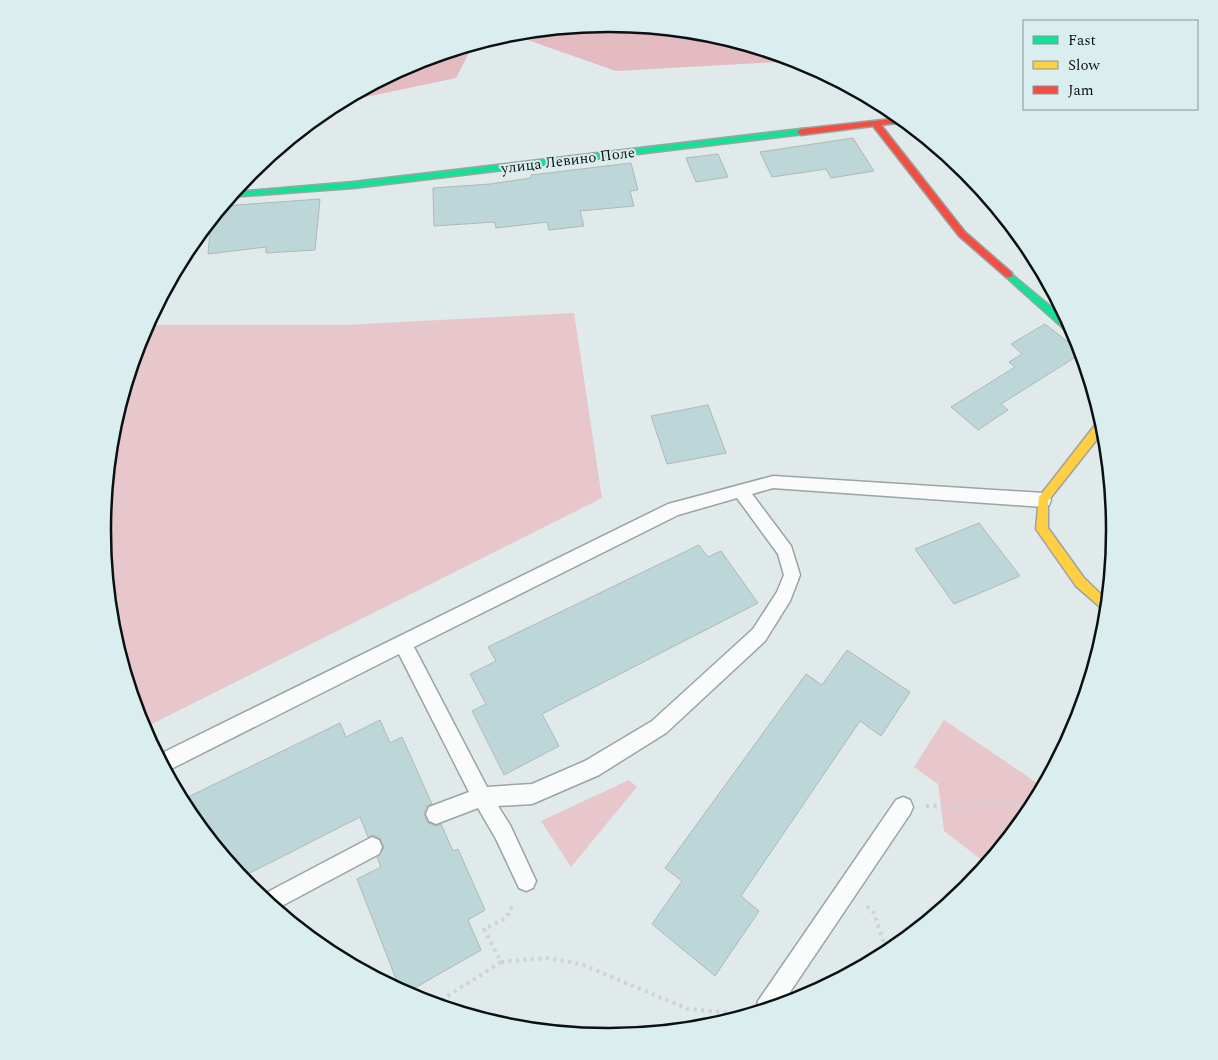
<svg xmlns="http://www.w3.org/2000/svg" width="1218" height="1060" viewBox="0 0 1218 1060" font-family="Spectral,serif">
	<rect width="100%" height="100%" fill="#e0eaea"/>
	<g fill="#e7c7cb">
		<polygon points="574,313 602,498 144,728 112,628 103,530 113,431 141,336 147,325 346,325"/>
		<polygon points="944,720 1043,787 1030,811 987,864 944,831 938,784 914,767"/>
		<polygon points="629,780 637,787 571,867 541,821"/>
	</g>
	<polygon fill="#e3bbc0" points="609,24 708,34 798,61 616,71 522,38 470,51 456,78 342,102 416,62 511,33"/>
	<g fill="#bdd7d8" stroke="#b0b8b8">
		<polygon points="853,138 874,171 831,178 826,169 772,177 760,152"/>
		<polygon points="718,154 728,177 696,182 686,158"/>
		<polygon points="631,163 638,190 630,191 634,206 580,211 584,226 549,230 547,222 496,228 495,222 434,226 433,188 490,184 531,178 531,175"/>
		<polygon points="320,199 315,250 266,253 266,247 208,254 211,221 223,206"/>
		<polygon points="1045,324 1082,353 1001,404 1008,410 978,430 951,407 1015,367 1009,362 1022,354 1011,344"/>
		<polygon points="708,405 726,453 667,464 651,416"/>
		<polygon points="979,523 1020,576 954,604 915,549"/>
		<polygon points="699,545 708,557 721,551 758,603 542,714 559,746 504,775 472,711 486,704 470,674 496,661 488,647"/>
		<polygon points="847,650 910,692 881,736 860,721 741,896 759,911 715,976 652,924 682,881 665,868 806,674 822,685"/>
		<polygon points="380,720 390,743 402,737 432,804 427,806 424,813 427,822 435,826 441,824 453,851 458,849 485,910 468,920 481,950 406,993 400,989 357,879 381,867 377,857 384,848 380,838 373,835 368,837 360,817 242,877 188,811 182,800 340,723 346,737"/>
	</g>
	<g fill="none" stroke-linecap="round" stroke-linejoin="round">
		<g stroke="#9ba3a3" stroke-width="3">
			<g id="lane">
				<path d="M773,476l270,17 6,2 2,5 -2,5 -6,2 -270,-19 -21,6 39,52 9,29 -10,26 -25,40 -99,92 -67,42 -60,26 -7,3 -34,2 12,19 26,56 -3,7 -7,3 -7,-3 -23,-49 -18,-31 -42,16 -7,-3 -3,-7 3,-7 40,-15 -70,-138 -230,116h-3l-8,-15 510,-251zM737,498l41,56 6,21 -7,17 -24,37 -101,92 -67,40 -53,23 -45,3 -73,-140 264,-132z"/>
				<polygon points="903,797 910,800 913,807 910,814 782,1004 756,1012 758,1001 896,800"/>
				<polygon points="372,837 379,840 382,847 379,854 276,909 260,896"/>
			</g>
		</g>
		<g stroke="#9ba3a3" stroke-width="3">
			<g id="fast">
				<polygon points="801,129 805,132 804,134 353,188 230,197 235,192 353,182"/>
				<polygon points="1009,272 1069,322 1077,336 1072,336 1006,277 1006,273"/>
			</g>
		</g>
		<g stroke="#9ba3a3" stroke-width="3">
			<polygon id="slow" points="1102,419 1105,429 1048,501 1048,528 1084,578 1108,601 1107,613 1076,586 1036,529 1039,497 1099,420"/>
		</g>
		<g stroke="#9ba3a3" stroke-width="3">
			<polygon id="jam" points="901,118 906,122 881,125 965,232 1012,273 1012,277 1006,277 959,236 873,126 801,135 797,132 801,129"/>
		</g>
		<g stroke="#d0d2d2" stroke-width="4" stroke-dasharray="3 4.5" stroke-linecap="butt">
			<polyline points="926,806 1034,803"/>
			<polyline points="867,906 874,913 887,952"/>
			<polyline points="501,962 548,958 581,964 688,1009 741,1014"/>
			<polyline points="435,1004 501,962 484,929 506,918 514,903"/>
		</g>
		<use href="#lane" fill="#fafcfc" fill-rule="evenodd"/>
		<use href="#fast" fill="#16e098" fill-rule="evenodd"/>
		<use href="#slow" fill="#ffcf43" fill-rule="evenodd"/>
		<use href="#jam" fill="#f24e42" fill-rule="evenodd"/>
	</g>
	<g text-anchor="middle" stroke-width="4" stroke-linejoin="round" paint-order="stroke">
		<g font-size="15" fill="#0b1112" stroke="#dbeeef">
			<text transform="translate(568 160) rotate(-7)" y="5">улица Левино Поле</text>
		</g>
	</g>
	<path d="M0 0H1218V1060H0ZM608 32H609A497 497 0 0 1 1106 529V531A497 497 0 0 1 609 1028H608A497 497 0 0 1 111 531V529A497 497 0 0 1 608 32Z" fill="#dbeeef" fill-rule="evenodd"/>
	<path fill="none" stroke="#0b1112" stroke-width="2.5" d="M608 32H609A497 497 0 0 1 1106 529V531A497 497 0 0 1 609 1028H608A497 497 0 0 1 111 531V529A497 497 0 0 1 608 32Z"/>
	<rect x="1023" y="20" width="175" height="90" fill="#dbeeef" stroke="#889697"/>
	<rect x="1033" y="36" width="25" height="8" fill="#16e098" stroke="#889697"/>
	<text x="1068" y="45" font-size="15" fill="#0b1112">Fast</text>
	<rect x="1033" y="61" width="25" height="8" fill="#ffcf43" stroke="#889697"/>
	<text x="1068" y="70" font-size="15" fill="#0b1112">Slow</text>
	<rect x="1033" y="86" width="25" height="8" fill="#f24e42" stroke="#889697"/>
	<text x="1068" y="95" font-size="15" fill="#0b1112">Jam</text>
</svg>
